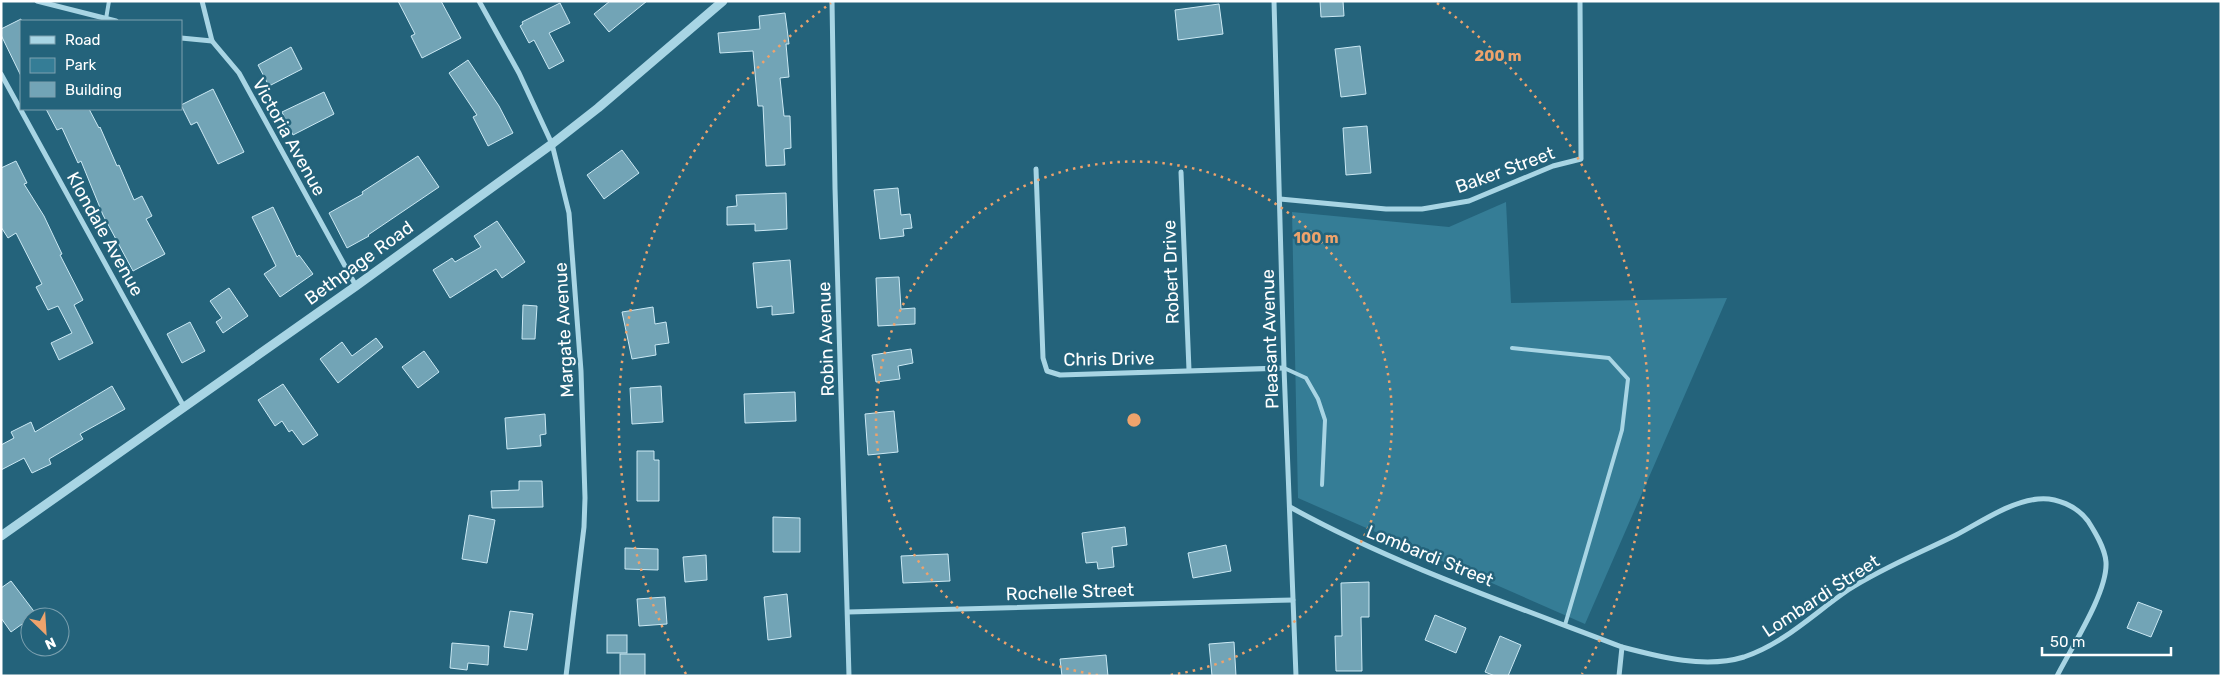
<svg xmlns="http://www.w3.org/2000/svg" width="2222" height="677" viewBox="0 0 2222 677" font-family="Rubik,sans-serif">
	<rect width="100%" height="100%" fill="#24637b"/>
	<polygon fill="#357d96" points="1506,202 1511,303 1727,298 1585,624 1298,498 1292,212 1449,227"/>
	<g fill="#72a4b6" stroke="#cbe9f4">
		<polygon points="398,1 441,1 461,38 422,58 411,36 415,34"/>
		<polygon points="610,1 647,1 609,32 594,14"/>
		<polygon points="1320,1 1343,1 1344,16 1321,17"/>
		<polygon points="560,3 570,23 549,33 564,61 549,69 534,40 529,43 520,26 523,24 522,22"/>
		<polygon points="1219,4 1223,34 1178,40 1175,10"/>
		<polygon points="785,13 789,44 786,44 789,77 780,78 784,116 790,116 791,148 784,149 785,165 766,166 763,106 758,106 753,51 720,53 718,33 760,29 759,16"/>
		<polygon points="21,19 21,76 1,35 1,29"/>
		<polygon points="1360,46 1366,94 1341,97 1335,49"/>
		<polygon points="291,47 302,69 269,86 258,65"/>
		<polygon points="468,60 499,106 513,133 488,146 473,117 477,115 449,73"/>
		<polygon points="213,89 244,152 218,164 197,122 191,125 181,105"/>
		<polygon points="324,92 334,114 293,135 282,112"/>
		<polygon points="46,109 89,109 99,128 100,127 117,166 119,165 134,200 142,196 152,216 146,219 165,254 133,271 103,215 81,161 78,163 62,128 57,130"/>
		<polygon points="1367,126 1371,173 1346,175 1343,128"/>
		<polygon points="622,150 639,173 604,199 587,175"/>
		<polygon points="418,156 439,187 368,235 369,236 347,248 329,213 363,194 362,192"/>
		<polygon points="16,161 27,183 24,184 44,216 62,254 60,255 83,300 74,305 93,343 59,360 51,343 72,333 58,306 48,310 36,287 42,284 16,233 8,238 1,227 1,168"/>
		<polygon points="898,188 901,215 910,214 912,228 903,229 904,236 880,239 874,190"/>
		<polygon points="786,193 787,229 755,231 755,224 727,225 727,207 737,206 736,195"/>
		<polygon points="273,207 297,257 299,255 313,274 280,297 264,274 276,266 252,217"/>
		<polygon points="497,221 525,262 502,278 496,269 450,298 433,270 452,258 455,262 481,247 474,236"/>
		<polygon points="790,260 794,313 772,315 772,306 757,308 753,263"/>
		<polygon points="899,277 901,309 915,308 915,324 878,326 876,278"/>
		<polygon points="229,288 248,316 223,333 216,322 222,318 210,301"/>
		<polygon points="523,305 537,306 535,339 522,339"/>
		<polygon points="653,307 655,324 666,322 669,343 655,345 656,355 632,359 622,312"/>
		<polygon points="190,322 205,351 182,363 167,334"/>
		<polygon points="376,338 383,347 338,383 320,359 342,342 352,356"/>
		<polygon points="911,349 913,363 898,366 900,379 876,382 872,355"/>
		<polygon points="424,351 439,372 418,388 402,367"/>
		<polygon points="283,384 318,435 303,445 292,430 289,432 282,421 275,426 258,400"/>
		<polygon points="112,386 125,409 80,434 83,439 49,459 51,464 32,473 24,458 1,470 1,445 14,438 11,432 31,422 35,432"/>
		<polygon points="661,386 663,422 632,424 630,388"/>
		<polygon points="795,392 796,421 745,423 744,394"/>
		<polygon points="894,411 898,452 868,455 865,414"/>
		<polygon points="545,414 546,434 540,435 541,446 507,449 505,418"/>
		<polygon points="637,451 654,451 654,460 659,460 659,501 637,501"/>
		<polygon points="519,481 542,481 543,507 492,508 491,491 519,490"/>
		<polygon points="469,515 495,520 487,563 462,559"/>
		<polygon points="773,517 800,518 800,552 773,552"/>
		<polygon points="1125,527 1127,545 1112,547 1114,567 1098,569 1097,562 1086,563 1082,533"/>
		<polygon points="1226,545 1231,571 1193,578 1188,553"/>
		<polygon points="625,548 658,549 658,570 625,569"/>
		<polygon points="948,554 950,581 903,583 901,556"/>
		<polygon points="706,555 707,580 685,582 683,557"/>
		<polygon points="11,581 36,614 11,632 1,618 1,588"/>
		<polygon points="1369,582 1369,617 1361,617 1362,671 1336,671 1335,636 1342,636 1341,583"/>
		<polygon points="787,594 791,637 768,640 764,597"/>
		<polygon points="665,597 667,624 639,626 637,599"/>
		<polygon points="2138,602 2162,611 2151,637 2127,628"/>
		<polygon points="510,611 533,614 527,650 504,647"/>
		<polygon points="1435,615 1466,628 1456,653 1425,640"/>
		<rect x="607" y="635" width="20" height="18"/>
		<polygon points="1500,636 1521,645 1508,676 1495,676 1485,672"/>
		<polygon points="1234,642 1236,676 1212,676 1209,644"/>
		<polygon points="452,643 489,646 488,665 468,663 467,670 450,668"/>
		<rect x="620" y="654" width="25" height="22"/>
		<polygon points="1106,655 1108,676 1062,676 1060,659"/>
	</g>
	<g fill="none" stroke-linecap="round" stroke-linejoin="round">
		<g stroke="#a8d5e4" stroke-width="4">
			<polyline points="106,19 109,1"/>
			<polyline points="1512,348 1609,358 1628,379 1622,430 1565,625"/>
			<polyline points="1284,368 1306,378 1318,399 1325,420 1322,485"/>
		</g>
		<g stroke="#a8d5e4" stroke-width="5">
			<polyline points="37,1 116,21"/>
			<polyline points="202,1 212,41 239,73 356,286"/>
			<polyline points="479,1 519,73 552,144 569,213 581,371 585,498 584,527 566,676"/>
			<polyline points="832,1 835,188 849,676"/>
			<polyline points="1274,1 1284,368 1296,676"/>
			<polyline points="181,38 212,41"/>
			<polyline points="1,74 184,407"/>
			<polyline points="1036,169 1043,358 1047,371 1060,375 1284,368"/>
			<polyline points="1181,172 1189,370"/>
			<polyline points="1280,199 1386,209 1422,209 1469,201 1553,166 1581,159 1580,1"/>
			<path d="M1290,507c105,58 220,97 332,140 38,10 83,22 122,10 41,-14 69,-43 104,-67 34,-22 72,-37 108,-55 25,-13 53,-33 82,-36 18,-2 39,7 50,22 7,11 17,27 18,41 2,30 -35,86 -49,114"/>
			<polyline points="848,612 1293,600"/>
			<polyline points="1619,676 1622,647"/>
		</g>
		<polyline stroke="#a8d5e4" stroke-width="9" points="1,536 356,286 552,144 598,108 723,1"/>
	</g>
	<g fill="none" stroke="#eea36c" stroke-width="2.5" stroke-dasharray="2.5 5">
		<path d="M1098 675A258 258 0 1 1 1170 675"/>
		<path d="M686 674A515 515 0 0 1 831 3M1437 3A515 515 0 0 1 1582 674"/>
	</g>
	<g text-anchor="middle" stroke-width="5" stroke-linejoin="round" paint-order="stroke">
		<g font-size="18" fill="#fff" stroke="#24637b">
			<text transform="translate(289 137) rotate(61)" y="6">Victoria Avenue</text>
			<text transform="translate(1505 170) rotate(-20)" y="6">Baker Street</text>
			<text transform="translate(105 234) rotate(61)" y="6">Klondale Avenue</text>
			<text transform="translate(359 263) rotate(-36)" y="6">Bethpage Road</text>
			<text transform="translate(1171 272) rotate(-92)" y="6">Robert Drive</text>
			<text transform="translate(564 330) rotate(-93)" y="6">Margate Avenue</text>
			<text transform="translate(826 339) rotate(-92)" y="6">Robin Avenue</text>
			<text transform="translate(1270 339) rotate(-92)" y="6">Pleasant Avenue</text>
			<text transform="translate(1109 359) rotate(-1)" y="6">Chris Drive</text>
			<text transform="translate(1430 556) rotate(22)" y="6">Lombardi Street</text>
			<text transform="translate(1070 592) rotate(-2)" y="6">Rochelle Street</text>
			<text transform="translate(1821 596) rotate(-33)" y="6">Lombardi Street</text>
		</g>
	</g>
	<circle cx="1134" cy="420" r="8" fill="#eea36c" stroke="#24637b" stroke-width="2.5"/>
	<g font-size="15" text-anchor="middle" font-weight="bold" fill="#eea36c" stroke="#24637b" stroke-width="5" stroke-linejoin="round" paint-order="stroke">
		<text x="1498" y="61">200 m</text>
		<text x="1316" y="243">100 m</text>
	</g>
	<rect width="2222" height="677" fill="none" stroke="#ffffff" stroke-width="5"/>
	<rect x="20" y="20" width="162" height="90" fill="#24637b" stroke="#7ca1b0"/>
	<rect x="30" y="36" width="25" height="8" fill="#a8d5e4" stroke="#7ca1b0"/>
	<text x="65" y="45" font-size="15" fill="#ffffff">Road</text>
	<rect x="30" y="58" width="25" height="15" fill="#357d96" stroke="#7ca1b0"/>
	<text x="65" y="70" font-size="15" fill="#ffffff">Park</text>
	<rect x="30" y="82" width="25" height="15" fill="#72a4b6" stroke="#7ca1b0"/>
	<text x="65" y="95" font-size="15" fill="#ffffff">Building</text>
	<g transform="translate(45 632) rotate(155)"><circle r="24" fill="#24637b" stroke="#7ca1b0"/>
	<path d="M0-4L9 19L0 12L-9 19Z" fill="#eea36c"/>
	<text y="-8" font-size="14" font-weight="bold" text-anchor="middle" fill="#ffffff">N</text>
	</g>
	<path d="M2042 647v8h129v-8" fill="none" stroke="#ffffff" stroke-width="2.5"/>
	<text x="2050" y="647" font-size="15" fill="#ffffff" stroke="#24637b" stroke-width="4" paint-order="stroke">50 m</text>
</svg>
